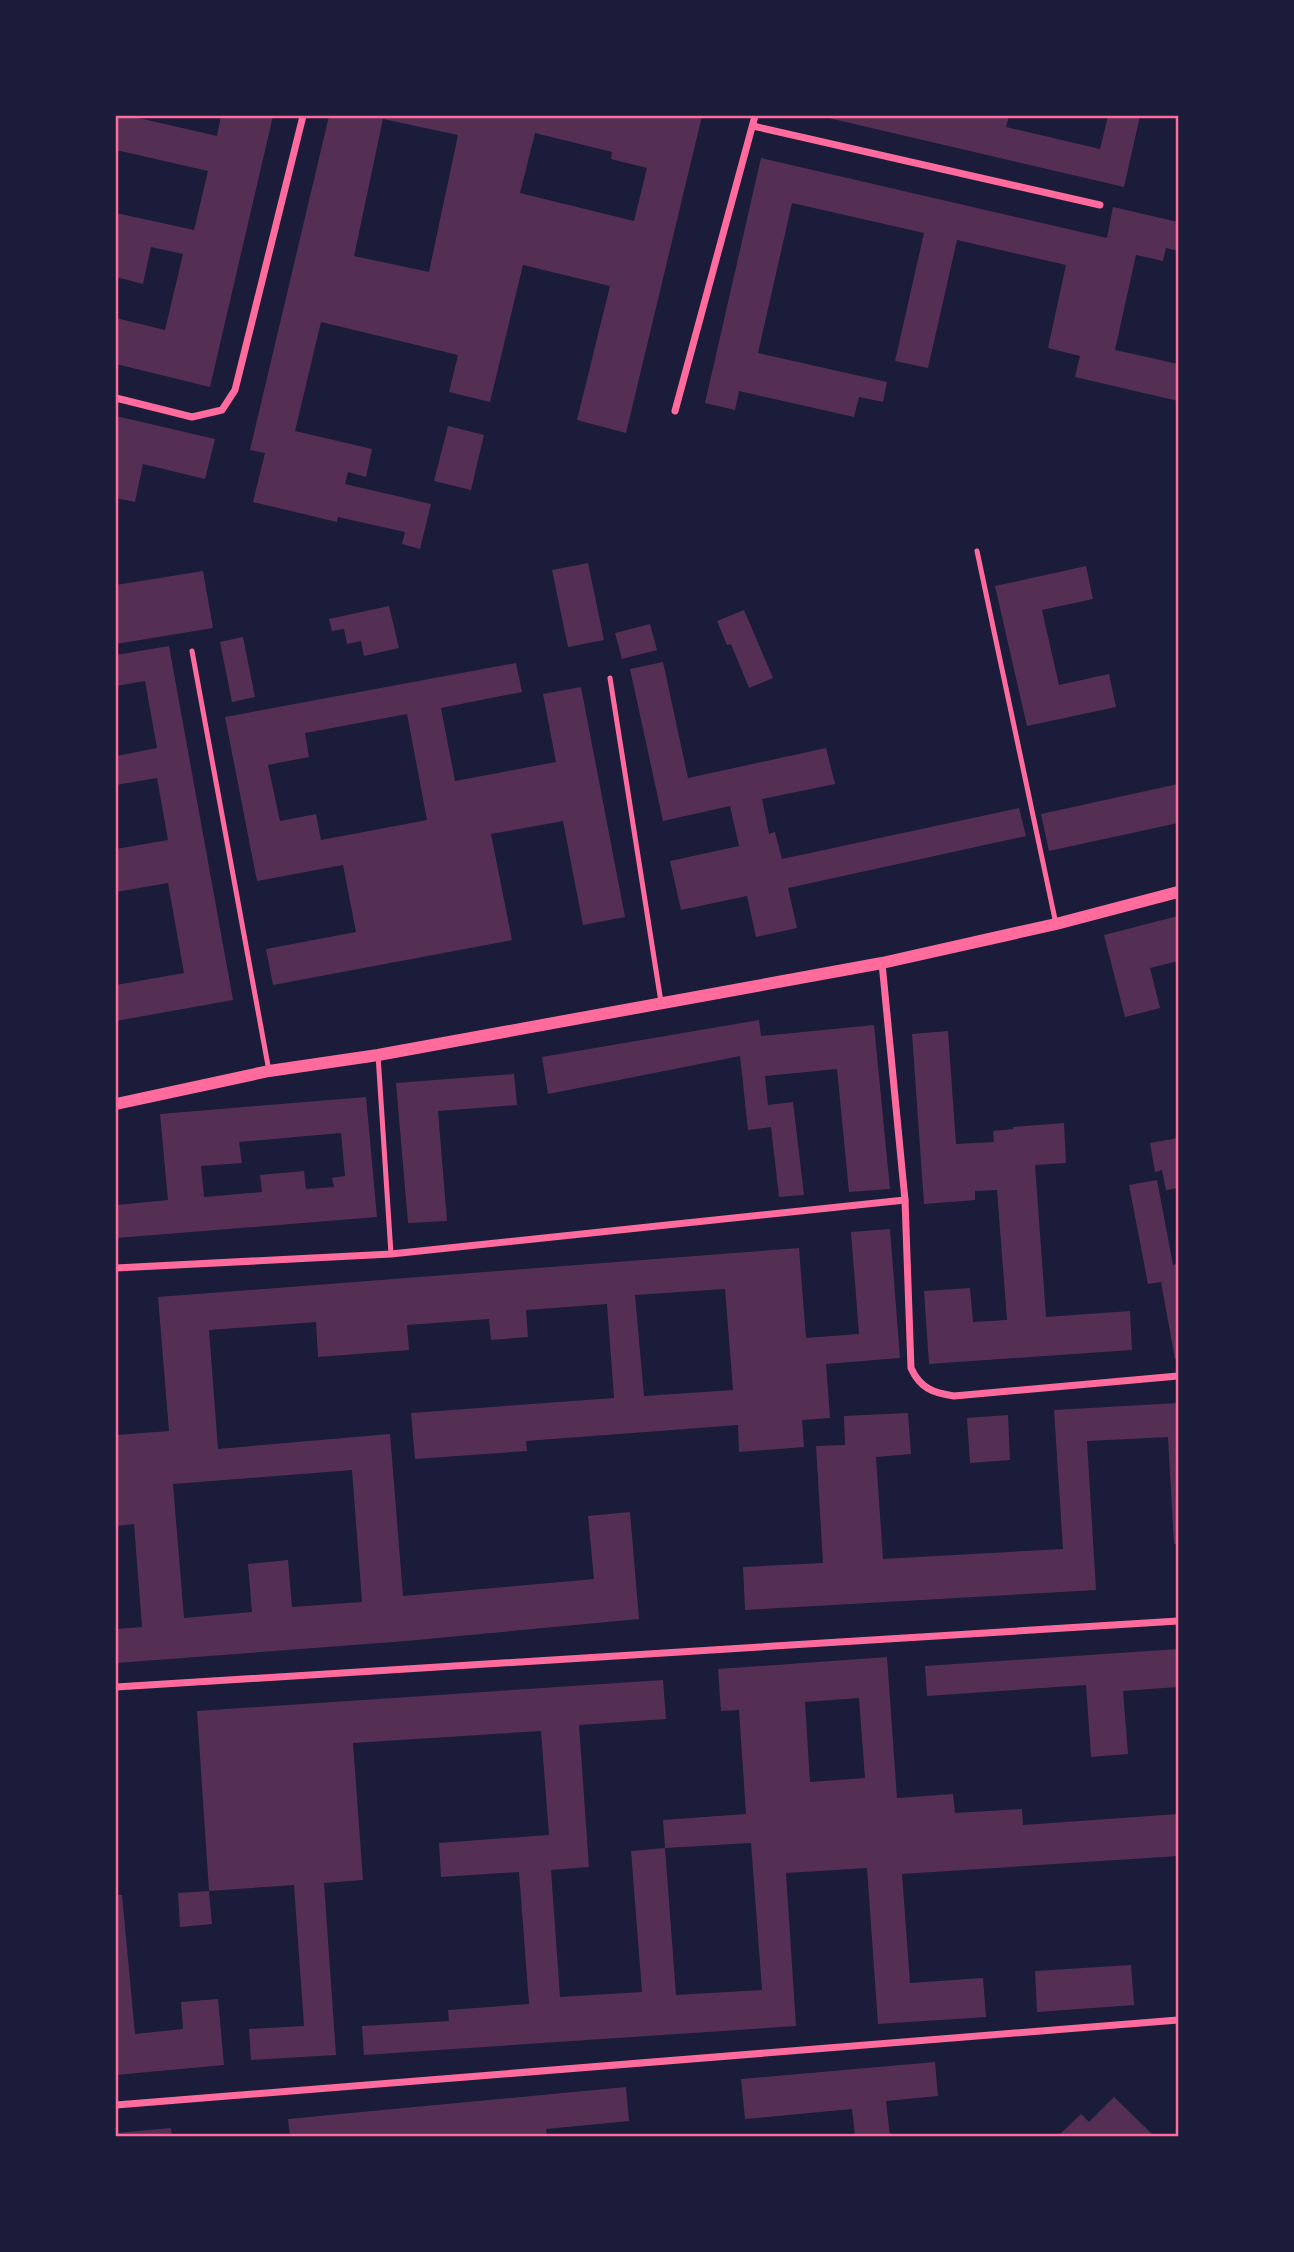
<svg xmlns="http://www.w3.org/2000/svg" width="1294" height="2252" viewBox="0 0 1294 2252" font-family="Commissioner,sans-serif">
	<rect width="100%" height="100%" fill="#1b1b3a"/>
	<g fill="#542f53" fill-rule="evenodd">
		<polygon points="116,116 130,116 217,136 221,116 273,116 210,387 116,364 116,318 165,330 183,254 151,247 143,284 116,277 116,213 194,230 208,171 116,150"/>
		<path d="M329,116h373l-76,317 -49,-13 33,-134 -87,-21 -33,137 -41,-10 9,-37 -137,-33 -26,109 77,18 -6,28 -18,-5 -3,12 86,20 -11,45 -18,-5 3,-12 -67,-15 -1,5 -84,-20 12,-49 -15,-3zM383,119l75,16 -29,137 -75,-16zM535,133l77,19 -1,7 36,9 -13,53 -114,-28z"/>
		<polygon points="820,116 1009,116 1006,127 1100,149 1108,116 1140,116 1124,187"/>
		<polygon points="761,158 1107,238 1113,207 1178,222 1178,251 1166,248 1163,261 1136,255 1115,350 1178,364 1178,401 1075,377 1080,356 1048,348 1066,265 957,240 928,368 895,361 924,233 792,203 758,353 887,382 883,402 859,397 854,417 739,391 735,410 705,403"/>
		<polygon points="116,416 215,439 205,479 143,464 135,502 116,498"/>
		<polygon points="448,426 484,435 471,490 434,481"/>
		<polygon points="588,563 604,640 568,647 552,570"/>
		<polygon points="1086,566 1093,599 1042,610 1059,685 1109,674 1116,707 1027,726 995,586"/>
		<polygon points="203,571 213,628 116,644 116,585"/>
		<polygon points="389,606 399,648 364,656 361,641 347,644 344,629 332,631 329,619"/>
		<polygon points="744,610 773,678 749,688 731,644 727,645 717,621"/>
		<polygon points="650,624 657,650 622,659 615,633"/>
		<polygon points="243,637 255,697 232,702 220,642"/>
		<polygon points="169,646 233,1000 116,1021 116,985 184,973 168,883 116,892 116,849 168,840 157,778 116,785 116,756 157,748 145,681 116,686 116,655"/>
		<polygon points="663,662 688,778 826,748 835,784 762,799 769,834 775,832 782,859 1019,808 1026,836 788,888 797,928 756,937 747,896 681,910 670,861 739,846 730,806 663,821 630,669"/>
		<path d="M516,663l6,29 -81,16 14,73 101,-19 -13,-68 38,-7 44,230 -42,8 -20,-104 -72,13 21,106 -239,45 -7,-36 90,-17 -13,-67 -86,16 -32,-164zM407,714l20,106 -106,20 -5,-26 -36,7 -12,-56 41,-8 -4,-24z"/>
		<polygon points="1178,784 1178,823 1049,851 1041,814"/>
		<polygon points="1178,916 1178,961 1150,968 1160,1008 1125,1017 1104,935"/>
		<polygon points="759,1020 761,1036 874,1025 890,1189 849,1192 837,1069 765,1076 768,1105 793,1102 804,1195 779,1197 771,1127 748,1130 740,1056 548,1094 542,1057"/>
		<polygon points="948,1031 956,1144 994,1142 993,1131 1013,1129 1013,1127 1064,1123 1066,1163 1035,1165 1046,1317 1130,1311 1132,1350 929,1364 924,1291 970,1288 973,1322 1007,1320 997,1190 975,1191 975,1200 924,1204 912,1034"/>
		<polygon points="514,1074 517,1105 438,1111 447,1221 408,1223 396,1083"/>
		<path d="M366,1097l11,120 -261,21v-33l52,-5 -8,-86zM341,1133l4,43 -13,2 2,9 -28,2 -2,-18 -44,4 2,17 -58,5 -3,-31 41,-3 -3,-21z"/>
		<polygon points="1178,1138 1178,1188 1166,1190 1162,1170 1155,1172 1150,1143"/>
		<polygon points="1157,1180 1173,1265 1178,1263 1178,1358 1175,1359 1161,1282 1148,1284 1129,1185"/>
		<path d="M890,1229l10,129 -74,6 4,54 -28,2 2,27 -65,5 -1,-27 -212,16 1,10 -112,8 -4,-46 203,-15 -7,-94 -81,6 2,27 -37,3 -2,-21 -82,6 2,25 -91,7 -2,-35 -107,8 9,119 172,-15 13,162 191,-17 -6,-63 42,-4 9,107 -233,22 -290,22v-34l26,-2 -8,-103 -18,2v-91l53,-4 -11,-134 641,-49 7,90 53,-4 -8,-102zM725,1289l8,101 -89,6 -9,-101zM352,1470l10,132 -70,5 -4,-47 -40,4 4,48 -68,6 -11,-134z"/>
		<polygon points="1178,1403 1178,1544 1174,1544 1168,1437 1087,1441 1096,1590 745,1610 743,1567 823,1563 816,1446 845,1445 844,1416 908,1413 911,1454 876,1457 883,1559 1063,1549 1054,1410"/>
		<polygon points="1008,1415 1010,1460 970,1463 967,1418"/>
		<polygon points="1178,1649 1178,1687 1123,1691 1128,1754 1091,1757 1086,1685 927,1696 925,1666"/>
		<path d="M887,1657l10,141 56,-4 2,19 67,-4 1,16 155,-11v42l-276,18 8,109 73,-5 3,39 -108,7 -11,-156 -81,5 10,153 -432,29 -2,-29 87,-5 -1,-11 81,-6 -10,-132 -78,5 -2,-34 110,-8 -8,-104 -188,12 10,137 -39,3 12,172 -85,5 -2,-31 55,-3 -10,-141 -85,6 3,33 -32,3 -2,-34 31,-2 -12,-180 466,-31 3,39 -87,6 10,142 -38,3 9,127 82,-5 -11,-141 34,-3 11,147 86,-5 -11,-147 -86,5 -2,-28 83,-6 -7,-104 -18,1 -3,-42zM859,1698l6,80 -55,4 -5,-80z"/>
		<polygon points="116,1895 122,1895 135,2034 183,2029 181,2002 218,1999 224,2065 116,2075"/>
		<polygon points="1131,1965 1134,2005 1037,2012 1035,1971"/>
		<polygon points="935,2062 938,2096 886,2101 890,2136 855,2136 852,2109 745,2119 741,2079"/>
		<polygon points="626,2087 629,2121 546,2129 547,2136 290,2136 288,2119"/>
		<polygon points="1114,2097 1154,2136 1058,2136 1081,2114 1089,2122"/>
		<polygon points="171,2128 172,2136 116,2136 116,2133"/>
	</g>
	<g fill="none" stroke-linecap="round" stroke-linejoin="round">
		<g stroke="#ff6b9d" stroke-width="5">
			<polyline points="977,551 1056,924"/>
			<polyline points="192,651 269,1071"/>
			<polyline points="610,678 661,1002"/>
			<polyline points="378,1055 391,1254"/>
		</g>
		<g stroke="#ff6b9d" stroke-width="7">
			<polyline points="753,126 1100,205"/>
			<polyline points="116,398 192,417 222,410 235,390 303,116"/>
			<polyline points="675,411 755,116"/>
			<path d="M882,963l23,237 6,168c9,20 22,25 43,28l224,-20"/>
			<polyline points="116,1268 391,1254 905,1200"/>
			<polyline points="116,1687 1178,1621"/>
			<polyline points="116,2105 1178,2020"/>
		</g>
		<polyline stroke="#ff6b9d" stroke-width="12" points="116,1104 269,1071 378,1055 882,963 1056,924 1178,892"/>
	</g>
	<rect width="1294" height="2252" fill="none" stroke="#1b1b3a" stroke-width="234"/>
	<rect x="117" y="117" width="1060" height="2018" fill="none" stroke="#ff6b9d" stroke-width="2.5"/>
</svg>
